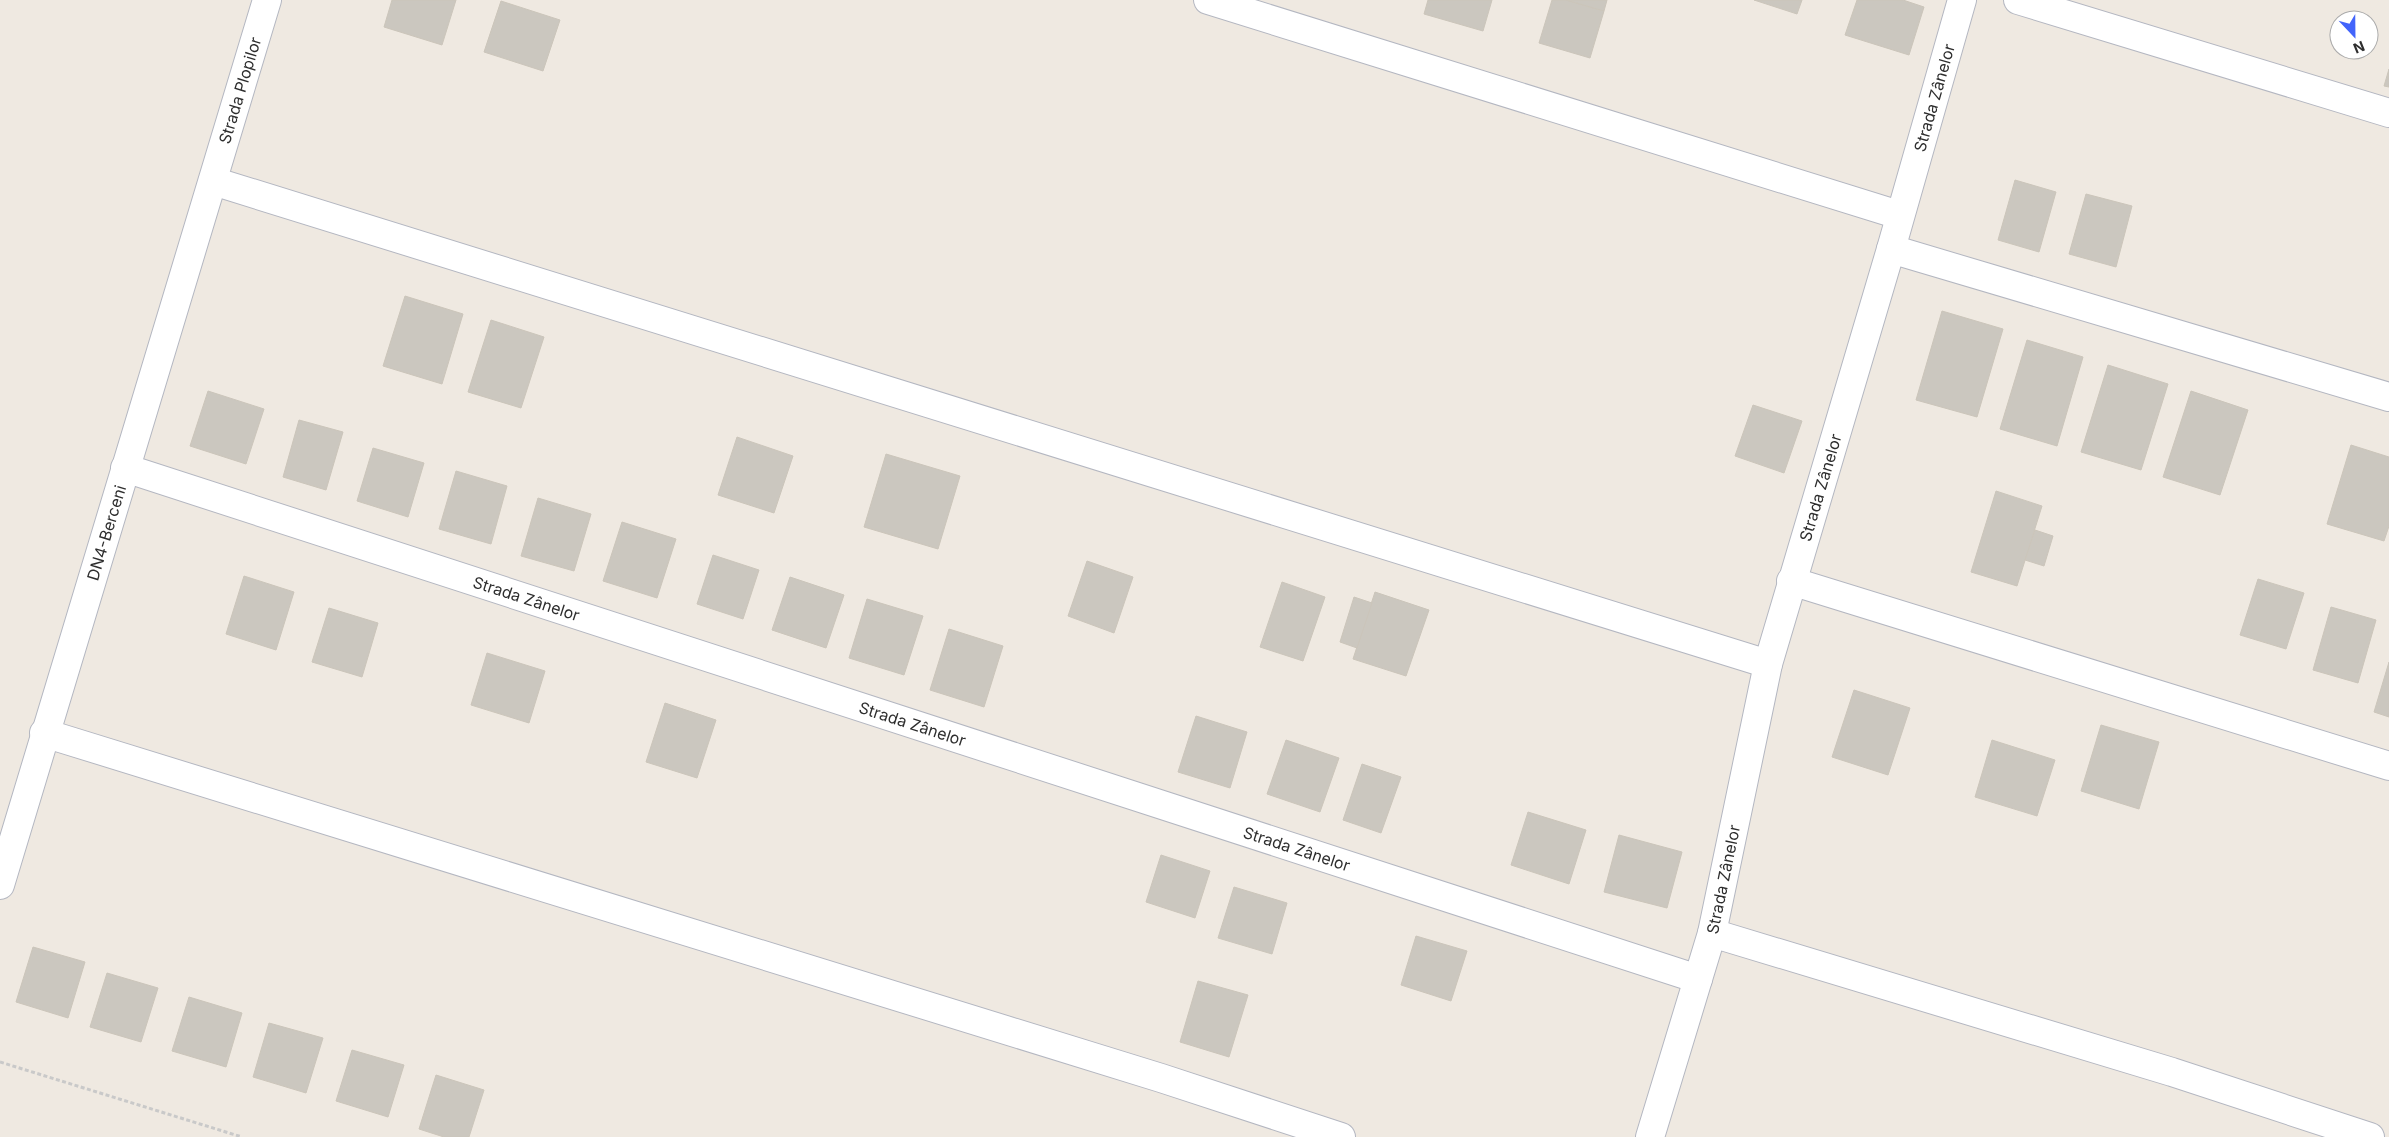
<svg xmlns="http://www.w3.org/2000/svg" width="2389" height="1137" viewBox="0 0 2389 1137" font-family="Inter,sans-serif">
	<rect width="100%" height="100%" fill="#efe9e1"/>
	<g fill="#cbc7bf" stroke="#cbc5ba">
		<polygon points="392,0 456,0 442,45 384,27"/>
		<polygon points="1428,0 1492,0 1483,31 1424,14"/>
		<polygon points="1552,0 1566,0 1604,11 1590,58 1539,43"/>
		<polygon points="1566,0 1607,0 1604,11"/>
		<polygon points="1754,0 1802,0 1797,14"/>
		<polygon points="1857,0 1903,0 1924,7 1909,55 1845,35"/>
		<polygon points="501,1 560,20 543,71 484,52"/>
		<polygon points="2389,69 2389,87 2384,86"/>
		<polygon points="2015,180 2056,192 2039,252 1998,240"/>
		<polygon points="2086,194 2132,206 2116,267 2069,254"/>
		<polygon points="405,296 463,314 442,384 383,366"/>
		<polygon points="1942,311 2003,329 1977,417 1916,400"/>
		<polygon points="491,320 544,337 521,408 468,392"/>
		<polygon points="2027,340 2083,357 2057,446 2000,429"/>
		<polygon points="2108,365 2168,384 2141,470 2081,452"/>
		<polygon points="208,391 264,409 246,464 190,446"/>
		<polygon points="2191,391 2248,410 2220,495 2163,477"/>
		<polygon points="1753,405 1802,421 1784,473 1735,456"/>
		<polygon points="299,420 343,432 326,490 283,477"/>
		<polygon points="737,437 793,456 774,513 718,495"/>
		<polygon points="2351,445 2389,457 2389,526 2384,541 2327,524"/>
		<polygon points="373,448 424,463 408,517 357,501"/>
		<polygon points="886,454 960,476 938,549 864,527"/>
		<polygon points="456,471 507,486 491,544 439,529"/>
		<polygon points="1996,491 2042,506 2017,586 1971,572"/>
		<polygon points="538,498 591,514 574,571 521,556"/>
		<polygon points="622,522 676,539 657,598 603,581"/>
		<polygon points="2035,530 2053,536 2044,566 2025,560"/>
		<polygon points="713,555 759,570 743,619 697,604"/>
		<polygon points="1087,561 1133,577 1114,633 1068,616"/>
		<polygon points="244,576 294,592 276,650 226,634"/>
		<polygon points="790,577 844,595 826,648 772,630"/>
		<polygon points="2258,579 2304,593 2286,649 2240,635"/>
		<polygon points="1282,582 1325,597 1303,661 1260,647"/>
		<polygon points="1375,592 1429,610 1406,676 1353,659"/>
		<polygon points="1354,597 1372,603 1357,648 1340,642"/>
		<polygon points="867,599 923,616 904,675 849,658"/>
		<polygon points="2331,607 2376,620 2358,683 2313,670"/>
		<polygon points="329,608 378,623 362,677 312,662"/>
		<polygon points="949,629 1003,646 984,707 930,690"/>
		<polygon points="487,653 545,671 529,723 471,705"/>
		<polygon points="2389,662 2389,717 2374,712"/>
		<polygon points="1854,690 1910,708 1888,775 1832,757"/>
		<polygon points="665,703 716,720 697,778 646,762"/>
		<polygon points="1196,716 1247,732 1230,788 1178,772"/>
		<polygon points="2101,725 2159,742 2139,809 2081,791"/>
		<polygon points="1286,740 1339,758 1320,812 1267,794"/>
		<polygon points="1992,740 2055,760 2037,816 1975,797"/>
		<polygon points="1362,764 1401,777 1381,833 1343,820"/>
		<polygon points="1528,812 1586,830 1569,884 1511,865"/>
		<polygon points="1619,835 1682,852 1667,908 1604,892"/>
		<polygon points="1161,855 1210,871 1195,918 1146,902"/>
		<polygon points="1234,887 1287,903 1272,954 1218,938"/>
		<polygon points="1416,936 1467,951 1451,1001 1401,985"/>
		<polygon points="33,947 85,962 68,1018 16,1002"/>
		<polygon points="107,973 158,988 141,1042 90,1027"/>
		<polygon points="1198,981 1248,995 1229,1057 1180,1042"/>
		<polygon points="189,997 242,1013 226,1067 172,1051"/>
		<polygon points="269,1023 323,1038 306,1093 253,1077"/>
		<polygon points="352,1050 404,1065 388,1117 336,1101"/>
		<polygon points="436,1075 484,1090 469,1137 444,1137 419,1129"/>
	</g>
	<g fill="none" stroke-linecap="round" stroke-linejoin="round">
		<g stroke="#b4b7c1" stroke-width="30">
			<g id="street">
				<polyline points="1208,0 1899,215"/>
				<polyline points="2018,0 2389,113"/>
				<polyline points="213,181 1768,664"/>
				<polyline points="1891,249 2389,397"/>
				<path id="s1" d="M125,468l1573,511"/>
				<polyline points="1791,581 2389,766"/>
				<polyline points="44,733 1161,1078 1341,1137"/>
				<polyline points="1712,933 2172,1072 2370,1137"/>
				<path id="s2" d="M1650,1137l62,-204 56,-269 123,-415 71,-249"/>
			</g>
		</g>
		<g stroke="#b4b7c1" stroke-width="30">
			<g id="secondary">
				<path id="s3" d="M0,885l267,-885"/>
			</g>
		</g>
		<polyline stroke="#c9c9c9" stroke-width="3" stroke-dasharray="4 2.5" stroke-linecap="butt" points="0,1062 242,1137"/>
		<use href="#street" stroke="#fff" stroke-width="28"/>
		<use href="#secondary" stroke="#fff" stroke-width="28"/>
	</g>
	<g text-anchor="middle" stroke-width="4" stroke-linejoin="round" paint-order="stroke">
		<g font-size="16" fill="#2e2e2e" stroke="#fff">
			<text dy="6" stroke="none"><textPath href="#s3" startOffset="830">Strada Plopilor</textPath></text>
			<text dy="6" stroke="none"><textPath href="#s2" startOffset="1078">Strada Zânelor</textPath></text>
			<text dy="6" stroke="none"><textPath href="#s2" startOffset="672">Strada Zânelor</textPath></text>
			<text dy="6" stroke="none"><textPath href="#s3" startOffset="368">DN4-Berceni</textPath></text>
			<text dy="6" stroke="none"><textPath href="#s1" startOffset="422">Strada Zânelor</textPath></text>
			<text dy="6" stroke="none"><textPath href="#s1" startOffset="828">Strada Zânelor</textPath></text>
			<text dy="6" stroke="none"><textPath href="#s1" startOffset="1232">Strada Zânelor</textPath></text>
			<text dy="6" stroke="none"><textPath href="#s2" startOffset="268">Strada Zânelor</textPath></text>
		</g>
	</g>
	<g transform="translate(2354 35) rotate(158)"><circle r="24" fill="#ffffff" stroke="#ababab"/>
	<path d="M0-4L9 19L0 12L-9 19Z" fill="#4264fb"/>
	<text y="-8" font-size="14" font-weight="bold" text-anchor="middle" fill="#2e2e2e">N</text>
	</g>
</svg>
